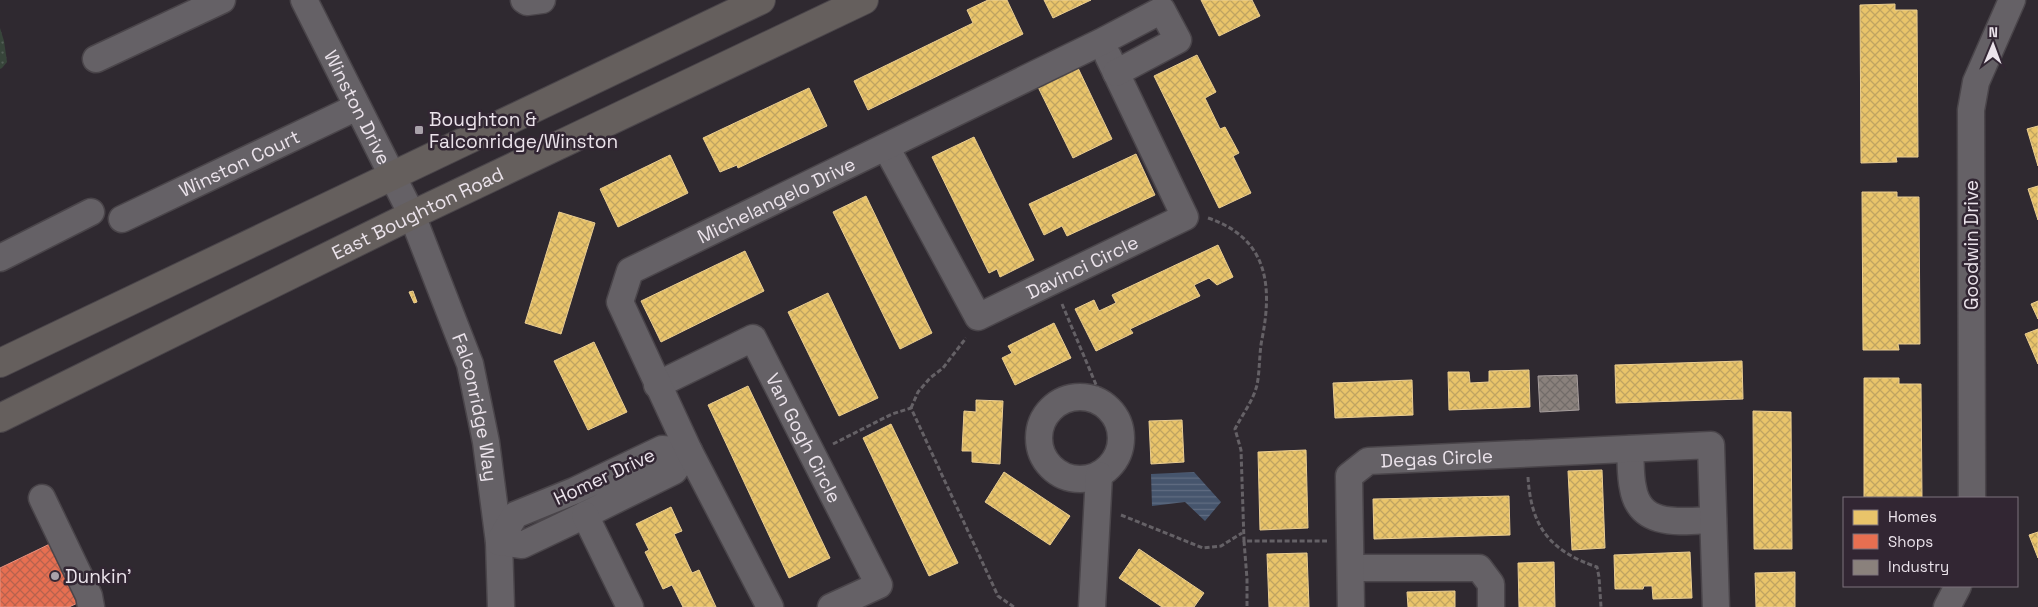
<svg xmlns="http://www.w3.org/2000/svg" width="2038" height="607" viewBox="0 0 2038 607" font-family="'Space Grotesk',sans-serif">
	<defs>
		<pattern id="park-dots" width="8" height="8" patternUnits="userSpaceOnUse" patternTransform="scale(1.25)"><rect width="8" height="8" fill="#37453a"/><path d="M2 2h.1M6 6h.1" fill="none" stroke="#546057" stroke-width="1.8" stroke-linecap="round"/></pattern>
		<pattern id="water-rules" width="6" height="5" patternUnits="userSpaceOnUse" patternTransform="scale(1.25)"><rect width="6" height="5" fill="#46556d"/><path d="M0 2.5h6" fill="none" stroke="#616d82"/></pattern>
		<pattern id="homes-cross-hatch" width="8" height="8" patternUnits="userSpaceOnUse" patternTransform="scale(1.25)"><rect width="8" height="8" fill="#e9c46a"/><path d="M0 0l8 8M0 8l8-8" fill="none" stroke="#c0a461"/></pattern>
		<pattern id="shops-cross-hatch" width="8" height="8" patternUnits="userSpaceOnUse" patternTransform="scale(1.25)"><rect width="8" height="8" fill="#e76f51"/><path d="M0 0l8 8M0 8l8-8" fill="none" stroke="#b7624e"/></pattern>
		<pattern id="industry-cross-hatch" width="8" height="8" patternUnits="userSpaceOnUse" patternTransform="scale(1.25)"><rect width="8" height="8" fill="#8a817c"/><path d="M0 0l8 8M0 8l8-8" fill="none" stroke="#726c69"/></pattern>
	</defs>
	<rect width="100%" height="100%" fill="#2f2930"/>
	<polygon fill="url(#park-dots)" points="0,28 4,41 7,62 2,68 0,69"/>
	<polygon fill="url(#water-rules)" points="1194,472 1221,502 1205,521 1185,502 1152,506 1151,474"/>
	<g fill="url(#homes-cross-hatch)" stroke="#eacd91">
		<polygon points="988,0 1007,0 1023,34 868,110 854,81 973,23 967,10"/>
		<polygon points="1044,0 1091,0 1053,18"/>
		<polygon points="1201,0 1252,0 1260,16 1219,36"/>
		<polygon points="1895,4 1895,10 1917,10 1918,157 1896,157 1897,162 1861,163 1860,5"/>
		<polygon points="1197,55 1216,92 1205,98 1220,129 1225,127 1239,153 1233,156 1251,193 1219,208 1154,76"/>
		<polygon points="1078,68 1112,139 1073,158 1038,87"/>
		<polygon points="809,88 827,126 738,168 737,165 720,172 703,138"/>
		<polygon points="2038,126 2038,166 2027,129"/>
		<polygon points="974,137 1034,260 1000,277 997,269 989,273 932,157"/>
		<polygon points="1136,154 1155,195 1067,236 1062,226 1044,235 1029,204"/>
		<polygon points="670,155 688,193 618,227 600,189"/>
		<polygon points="2038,186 2038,220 2028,189"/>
		<polygon points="1862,192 1897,192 1897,197 1919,197 1920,344 1898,344 1899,350 1863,350"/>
		<polygon points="866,196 932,333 900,349 833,212"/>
		<polygon points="559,212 595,223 561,334 525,323"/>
		<polygon points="1218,245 1233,277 1217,285 1209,278 1194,285 1200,296 1130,329 1133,333 1096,351 1075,309 1094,300 1099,311 1116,303 1112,295"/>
		<polygon points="745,251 764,291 661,342 641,301"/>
		<polygon points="413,291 417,302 414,303 409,292"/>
		<polygon points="828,293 878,398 839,416 788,312"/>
		<polygon points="2038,301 2038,319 2031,304"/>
		<polygon points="1054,323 1071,358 1015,385 1002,358 1012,353 1008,346"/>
		<polygon points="2038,329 2038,364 2025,334"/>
		<polygon points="594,342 627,412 588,430 554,361"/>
		<polygon points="1742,361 1743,399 1616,403 1615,365"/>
		<polygon points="1529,370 1530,407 1449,410 1448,372 1469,372 1470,383 1489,382 1489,371"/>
		<polygon points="1864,378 1899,378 1899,384 1921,384 1922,498 1864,498"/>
		<polygon points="1412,380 1413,415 1335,418 1333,383"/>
		<polygon points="748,386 830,558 789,578 708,405"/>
		<polygon points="976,400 1003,401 1000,464 972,462 972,451 962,451 964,411 976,412"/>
		<polygon points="1753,411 1791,412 1792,549 1754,549"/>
		<polygon points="1182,420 1184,462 1151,464 1149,421"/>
		<polygon points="891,424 958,563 929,576 863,438"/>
		<polygon points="1306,450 1308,528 1260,530 1258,452"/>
		<polygon points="1602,470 1605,548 1572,550 1568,471"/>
		<polygon points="1004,472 1070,516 1050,545 985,502"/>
		<polygon points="1509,496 1510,535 1374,539 1373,499"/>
		<polygon points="671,507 682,531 674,534 692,573 699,570 716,607 683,607 672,585 663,589 645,552 649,550 636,524"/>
		<polygon points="2038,532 2038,558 2029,535"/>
		<polygon points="1139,549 1204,593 1194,607 1162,607 1119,578"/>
		<polygon points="1690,552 1692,598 1653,599 1652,586 1644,586 1643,589 1615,589 1614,555"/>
		<polygon points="1307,553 1309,607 1269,607 1267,554"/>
		<polygon points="1554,562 1555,607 1519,607 1518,563"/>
		<polygon points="1795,572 1795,607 1756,607 1755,573"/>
		<polygon points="1455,591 1455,607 1408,607 1407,592"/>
	</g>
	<polygon fill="url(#shops-cross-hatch)" stroke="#e8927f" points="56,541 84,600 69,607 0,607 0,568"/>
	<polygon fill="url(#industry-cross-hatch)" stroke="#a79e9d" points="1577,375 1579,410 1540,412 1538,376"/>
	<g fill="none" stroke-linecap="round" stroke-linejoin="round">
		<g stroke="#4a454a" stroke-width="29">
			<g id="minor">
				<path id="s1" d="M304,0l108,215 58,149 16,78 13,100 2,65"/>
				<polyline points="524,0 527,2 542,0"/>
				<polyline points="96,59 222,0"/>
				<path id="s2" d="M886,147l92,170 207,-100 -77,-161"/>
				<path id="s3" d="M122,219l235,-112"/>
				<polyline points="0,258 91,212"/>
				<path id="s4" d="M657,385l96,-47 126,247 -48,22"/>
				<circle cx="1080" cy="438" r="41"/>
				<polygon points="662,449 689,451 674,471 585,515 522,545 499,542 515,515 574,491"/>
				<path d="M1630,449c1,13 0,26 3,39 7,41 50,33 80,32"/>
				<polyline points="42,498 89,596 91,607"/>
				<polyline points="1972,498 1971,110 1976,82 2012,0"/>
				<polyline points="585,515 630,607"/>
				<polyline points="1351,568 1479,568 1491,584 1491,607"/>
				<path id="s5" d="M770,607l-81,-156 -69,-149 10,-31 471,-229 61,-32 16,30 -62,33"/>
				<polyline points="1092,607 1099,475"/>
				<path id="s6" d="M1351,607l-2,-131 19,-15 343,-16 5,162"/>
				<polyline points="1947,607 1958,586"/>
			</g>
		</g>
		<g stroke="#4a454a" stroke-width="30">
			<g id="major">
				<polyline points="0,363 761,0"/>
				<path id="s7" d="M0,418l412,-203 452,-215"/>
			</g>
		</g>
		<g stroke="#656166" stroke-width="3" stroke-dasharray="5 2.5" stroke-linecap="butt">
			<path d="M1208,218c59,20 65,66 54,121 -3,15 -2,31 -5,46 -4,16 -15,30 -22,44l6,21 3,91h83"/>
			<polyline points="1062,304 1105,406"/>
			<polyline points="911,408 918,392 930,378 943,368 966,338"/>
			<polyline points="833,444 892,414 911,408 998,596 1014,607"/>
			<path d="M1528,477c3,50 22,74 69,90l2,10 2,30"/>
			<polyline points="1121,515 1203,548 1221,546 1242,533"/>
			<polyline points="1244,541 1247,579 1247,607"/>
		</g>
		<use href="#minor" stroke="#656166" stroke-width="26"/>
		<use href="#major" stroke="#655f5d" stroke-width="28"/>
	</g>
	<g fill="#a9a2aa" stroke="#322633" stroke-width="2">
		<rect x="414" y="125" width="10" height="10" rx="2.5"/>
		<circle cx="55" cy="576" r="5"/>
	</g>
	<g text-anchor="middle" stroke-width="5" stroke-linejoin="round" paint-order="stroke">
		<g font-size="19" fill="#ebe3eb" stroke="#322633">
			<text dy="7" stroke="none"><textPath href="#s1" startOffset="120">Winston Drive</textPath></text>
			<text dy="7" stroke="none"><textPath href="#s3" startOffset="130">Winston Court</textPath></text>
			<text dy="7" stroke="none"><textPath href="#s5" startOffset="535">Michelangelo Drive</textPath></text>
			<text dy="7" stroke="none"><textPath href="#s7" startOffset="465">East Boughton Road</textPath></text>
			<text transform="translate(1971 245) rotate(-90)" y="7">Goodwin Drive</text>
			<text dy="7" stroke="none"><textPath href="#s2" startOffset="309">Davinci Circle</textPath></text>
			<text dy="7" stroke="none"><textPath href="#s1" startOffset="444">Falconridge Way</textPath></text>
			<text dy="7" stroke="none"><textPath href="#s4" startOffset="219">Van Gogh Circle</textPath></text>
			<text dy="7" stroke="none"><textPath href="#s6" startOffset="224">Degas Circle</textPath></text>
			<text transform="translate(604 476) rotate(-25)" y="7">Homer Drive</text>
		</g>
		<g font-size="19" fill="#ebe3eb" stroke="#322633" text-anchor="start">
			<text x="429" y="126">Boughton &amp;<tspan x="429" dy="22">Falconridge/Winston</tspan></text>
			<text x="65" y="583">Dunkin'</text>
		</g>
	</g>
	<rect x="1843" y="497" width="175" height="90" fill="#322633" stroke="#7c727d"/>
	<rect x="1853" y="510" width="25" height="15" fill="#e9c46a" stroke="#7c727d"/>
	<text x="1888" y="522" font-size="15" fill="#ebe3eb">Homes</text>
	<rect x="1853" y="534" width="25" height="15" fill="#e76f51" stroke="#7c727d"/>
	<text x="1888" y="547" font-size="15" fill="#ebe3eb">Shops</text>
	<rect x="1853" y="560" width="25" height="15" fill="#8a817c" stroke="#7c727d"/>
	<text x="1888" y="572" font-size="15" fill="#ebe3eb">Industry</text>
	<g transform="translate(1993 45) rotate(1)" stroke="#322633" stroke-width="4" paint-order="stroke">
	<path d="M0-4L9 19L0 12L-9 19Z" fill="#ebe3eb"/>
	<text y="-8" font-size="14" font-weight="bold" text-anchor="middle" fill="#ebe3eb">N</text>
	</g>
</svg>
